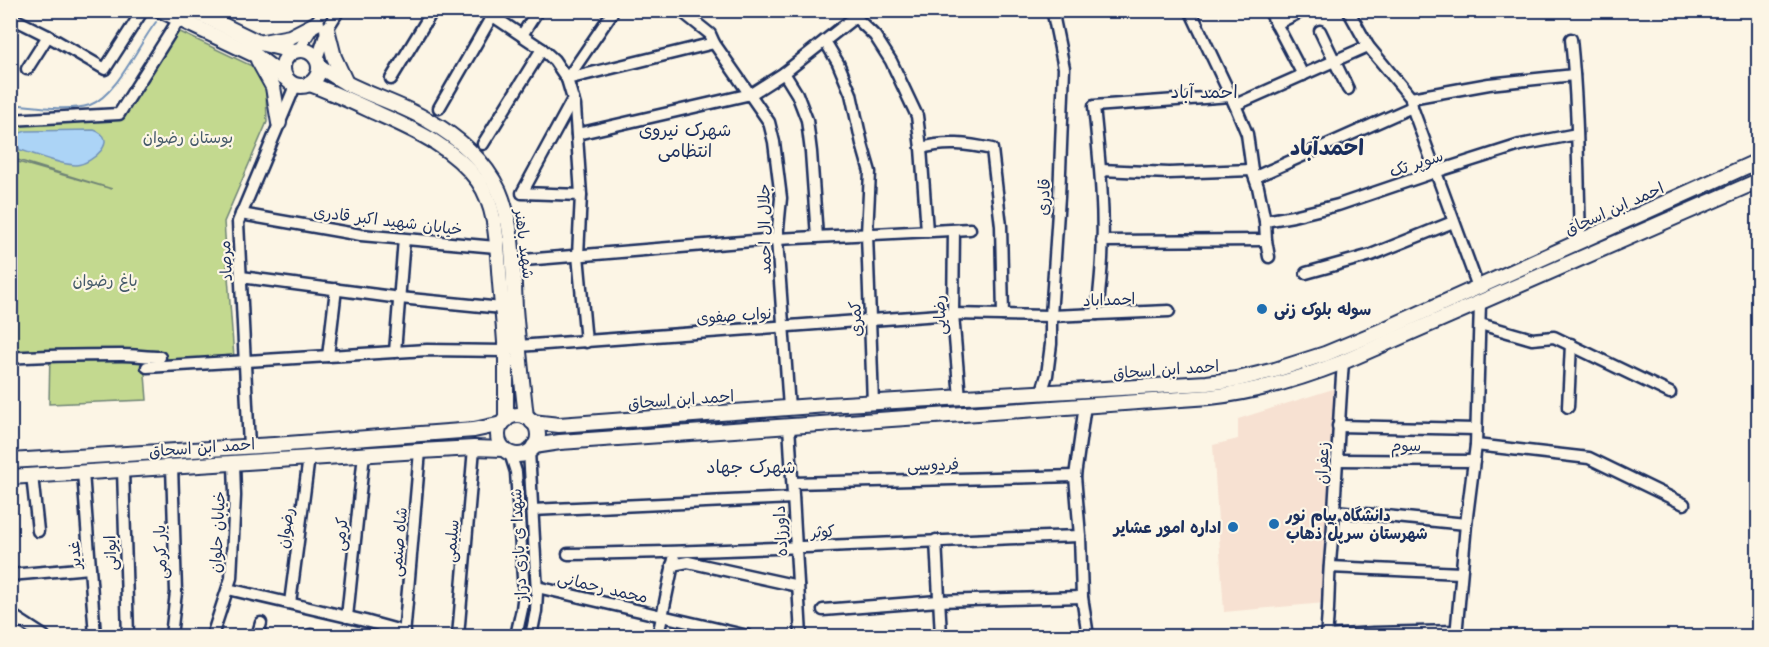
<svg xmlns="http://www.w3.org/2000/svg" width="1769" height="647" viewBox="0 0 1769 647" font-family="'Shantell Sans','Playpen Sans Arabic',sans-serif">
	<rect width="100%" height="100%" fill="#fcf5e5"/>
	<filter id="ink" filterUnits="userSpaceOnUse"><feTurbulence type="fractalNoise" baseFrequency=".0167" numOctaves="2"/><feDisplacementMap in="SourceGraphic" scale="12" xChannelSelector="R" yChannelSelector="G"/><feConvolveMatrix kernelMatrix="1 2 1 2 8 2 1 2 1" color-interpolation-filters="sRGB"/></filter>
	<g filter="url(#ink)">
		<polygon fill="#f7e1d2" points="1333,389 1336,394 1325,603 1224,612 1213,445 1238,439 1238,419"/>
		<polygon fill="#c3d98f" stroke="#6f8476" stroke-width="1.5" points="176,30 254,67 266,90 267,122 224,222 234,358 144,362 147,400 49,404 50,351 11,353 11,160 112,189 11,158 11,124 121,118"/>
		<path fill="#acd4f6" stroke="#7292b9" stroke-width="1.5" d="M94,130c27,9 -2,34 -18,35 -17,0 -40,-11 -56,-15l-4,-9 4,-8 6,-2z"/>
		<g fill="none" stroke-linecap="round" stroke-linejoin="round">
			<path stroke="#7292b9" stroke-width="2" d="M10,104c24,2 57,8 80,1 27,-10 48,-60 66,-83"/>
			<g stroke="#1b2f5e" stroke-width="15">
				<g id="minor">
					<polyline points="484,10 542,49 554,60 567,79 575,106 581,195 578,255 586,342"/>
					<polyline points="680,10 710,34 714,43 769,122 774,142 781,198 777,239 789,408"/>
					<polyline points="848,10 875,36 891,61 917,116 921,148 927,231"/>
					<polyline points="1190,10 1235,105 1247,134 1252,170 1258,187 1265,221 1266,240 1269,257"/>
					<polyline points="1269,10 1303,75"/>
					<polyline points="1348,10 1368,46 1411,98 1412,107 1478,287"/>
					<polyline points="10,17 48,36 105,69 143,10"/>
					<polyline points="1276,24 1304,10"/>
					<polyline points="1320,31 1348,89"/>
					<polyline points="522,35 538,10"/>
					<path d="M1571,39c7,67 7,135 9,202"/>
					<polyline points="825,41 838,63 851,94 862,144 870,172 867,234 873,403"/>
					<polyline points="299,49 324,10"/>
					<polyline points="317,59 327,29 339,10"/>
					<polyline points="27,69 48,36"/>
					<polyline points="784,73 797,94 807,120 811,152 817,237"/>
					<polyline points="391,79 433,10"/>
					<polyline points="567,79 714,43"/>
					<polyline points="567,79 612,13"/>
					<polyline points="1411,98 1489,84 1574,75"/>
					<polyline points="573,99 522,193 581,195"/>
					<polyline points="1235,105 1368,46"/>
					<polyline points="439,108 492,16"/>
					<polyline points="10,120 119,114 179,19"/>
					<polyline points="577,134 751,94 784,73 855,17"/>
					<polyline points="483,144 542,49"/>
					<path d="M921,148c25,-7 47,-4 71,1l9,77 2,89"/>
					<polyline points="1101,170 1169,173 1252,170"/>
					<polyline points="1255,177 1412,107"/>
					<polyline points="241,214 361,235 496,247"/>
					<polyline points="1265,221 1293,216 1338,205 1435,172 1520,145 1577,134"/>
					<polyline points="954,230 953,314 960,398"/>
					<polyline points="1102,241 1266,240"/>
					<polyline points="512,261 777,239 970,229"/>
					<polyline points="1306,273 1371,255 1453,222"/>
					<polyline points="241,277 400,298 502,308"/>
					<path d="M1097,314c2,-18 4,-37 5,-55 3,-51 -3,-102 -8,-153l137,-10"/>
					<polyline points="1480,324 1532,339 1554,337 1670,393"/>
					<polyline points="518,346 953,314 1051,316 1169,311"/>
					<polyline points="395,352 404,239"/>
					<polyline points="328,356 336,289"/>
					<path d="M10,358c38,-3 75,-3 112,-3 13,0 25,2 38,2"/>
					<polyline points="147,367 427,350 505,351"/>
					<polyline points="1041,394 1047,375 1051,344 1051,316 1059,197 1064,68 1053,14 1064,10"/>
					<polyline points="1085,405 1075,476 1080,536 1082,597 1088,636"/>
					<polyline points="1568,407 1571,344"/>
					<polyline points="789,425 801,636"/>
					<polyline points="1338,426 1476,429"/>
					<polyline points="1476,445 1589,458 1684,504"/>
					<polyline points="249,446 238,222 295,86"/>
					<polyline points="529,451 537,592 536,611 531,636"/>
					<polyline points="510,453 516,472 524,593 522,609 516,636"/>
					<polyline points="1337,460 1474,461"/>
					<polyline points="123,469 128,636"/>
					<polyline points="83,472 95,636"/>
					<polyline points="32,475 38,531"/>
					<polyline points="793,483 1075,476"/>
					<polyline points="532,510 793,498"/>
					<polyline points="1335,511 1466,524"/>
					<polyline points="936,540 941,636"/>
					<path d="M568,554c171,-2 341,-13 512,-18"/>
					<polyline points="672,565 688,562 798,586"/>
					<polyline points="1330,567 1461,573"/>
					<polyline points="10,575 90,568"/>
					<polyline points="537,587 748,636"/>
					<polyline points="228,589 365,621 405,632"/>
					<polyline points="290,603 309,457"/>
					<polyline points="823,610 938,601 1082,597"/>
					<polyline points="10,614 44,636"/>
					<polyline points="347,617 364,454"/>
					<polyline points="171,636 176,592 172,466"/>
					<polyline points="212,636 231,578 235,496 234,462"/>
					<polyline points="257,636 261,623"/>
					<polyline points="311,636 311,635"/>
					<polyline points="404,636 420,451"/>
					<polyline points="458,636 474,448"/>
					<polyline points="658,636 674,559"/>
					<path d="M1326,636c3,-24 2,-48 4,-73 6,-67 8,-134 13,-201"/>
					<polyline points="1326,636 1373,633 1457,631"/>
					<polyline points="1456,636 1466,524 1476,445 1480,303"/>
				</g>
			</g>
			<g stroke="#1b2f5e" stroke-width="18">
				<g id="major">
					<polyline points="160,10 255,55 284,77"/>
					<polyline points="192,10 260,43 292,51"/>
					<polyline points="327,29 334,57 346,83"/>
					<polyline points="263,42 290,37 317,23"/>
					<circle cx="301" cy="68" r="18"/>
					<polyline points="258,60 273,87 279,123"/>
					<path d="M319,66c9,6 18,12 27,17 27,14 57,22 83,38 29,16 56,40 70,70 15,34 14,81 16,117 3,37 7,73 11,109"/>
					<path d="M310,84c24,9 47,20 71,31 36,16 73,33 97,66 20,28 19,69 22,102 2,25 5,51 6,77 0,20 0,40 0,60"/>
					<circle cx="518" cy="435" r="20"/>
					<polyline points="532,422 559,425 827,405 1207,383 1238,379 1275,370 1325,354 1383,330 1758,161"/>
					<path d="M534,446l26,-4 43,-3 607,-42c46,-5 90,-18 133,-35l415,-181"/>
					<polyline points="10,461 274,445 474,430 502,424"/>
					<polyline points="10,477 420,451 474,448 504,449"/>
				</g>
			</g>
			<use href="#minor" stroke="#fcf5e5" stroke-width="10"/>
			<use href="#major" stroke="#fcf5e5" stroke-width="14"/>
		</g>
	</g>
	<g fill="#1f6fb2" stroke="#fcf5e5" stroke-width="2">
		<circle cx="1262" cy="309" r="6"/>
		<circle cx="1274" cy="524" r="6"/>
		<circle cx="1233" cy="527" r="6"/>
	</g>
	<g text-anchor="middle" stroke-width="4.5" stroke-linejoin="round" paint-order="stroke">
		<g font-size="16" fill="#455a6a" stroke="#fcf5e5">
			<text x="188" y="143">بوستان رضوان</text>
			<text x="105" y="286">باغ رضوان</text>
		</g>
		<g font-size="16" fill="#1b2f5e" stroke="#fcf5e5">
			<text transform="translate(1416 163) rotate(-18)" y="6">سوپر تک</text>
			<text transform="translate(1043 197) rotate(-86)" y="6">قادری</text>
			<text transform="translate(1614 208) rotate(-24)" y="6">احمد ابن اسحاق</text>
			<text transform="translate(388 220) rotate(7)" y="6">خیابان شهید اکبر قادری</text>
			<text transform="translate(764 229) rotate(-91)" y="6">جلال ال احمد</text>
			<text transform="translate(525 244) rotate(83)" y="6">شهید باهنر</text>
			<text transform="translate(225 261) rotate(-93)" y="6">مرصاد</text>
			<text transform="translate(1109 299) rotate(-2)" y="6">احمداباد</text>
			<text transform="translate(734 315) rotate(-4)" y="6">نواب صفوی</text>
			<text transform="translate(939 315) rotate(-92)" y="6">رضایی</text>
			<text transform="translate(855 319) rotate(-92)" y="6">کمری</text>
			<text transform="translate(1166 369) rotate(-4)" y="6">احمد ابن اسحاق</text>
			<text transform="translate(681 399) rotate(-4)" y="6">احمد ابن اسحاق</text>
			<text x="1406" y="451">سوم</text>
			<text transform="translate(202 447) rotate(-4)" y="6">احمد ابن اسحاق</text>
			<text transform="translate(1322 463) rotate(-88)" y="6">زعفران</text>
			<text transform="translate(933 464) rotate(-1)" y="6">فردوسی</text>
			<text transform="translate(285 528) rotate(-82)" y="6">رضوان</text>
			<text transform="translate(780 531) rotate(-93)" y="6">داورزاده</text>
			<text transform="translate(823 531) rotate(-3)" y="6">کوثر</text>
			<text transform="translate(217 532) rotate(-87)" y="6">خیابان حلوان</text>
			<text transform="translate(340 534) rotate(-84)" y="6">کرمی</text>
			<text transform="translate(451 541) rotate(-85)" y="6">سلیمی</text>
			<text transform="translate(398 542) rotate(-85)" y="6">شاه صنمی</text>
			<text transform="translate(518 545) rotate(-93)" y="6">شهدا ی بازی دراز</text>
			<text transform="translate(160 552) rotate(-92)" y="6">یار کرمی</text>
			<text transform="translate(110 553) rotate(-92)" y="6">ایوانی</text>
			<text transform="translate(74 555) rotate(-94)" y="6">غدیر</text>
			<text transform="translate(603 587) rotate(13)" y="6">محمد رحمانی</text>
		</g>
		<g font-size="16" font-weight="bold" fill="#1b2f5e" stroke="#fcf5e5" text-anchor="start">
			<text x="1274" y="315">سوله بلوک زنی</text>
			<text x="1286" y="521">دانشگاه پیام نور<tspan x="1286" dy="18">شهرستان سرپل ذهاب</tspan></text>
			<text x="1221" y="533" text-anchor="end">اداره امور عشایر</text>
		</g>
		<g font-size="18" fill="#1b2f5e" stroke="#fcf5e5">
			<text x="1204" y="98">احمد آباد</text>
			<text x="685" y="136">شهرک نیروی<tspan x="685" dy="21">انتظامی</tspan></text>
			<text x="751" y="473">شهرک جهاد</text>
		</g>
		<g font-size="22" font-weight="bold" fill="#1b2f5e" stroke="#fcf5e5">
			<text x="1327" y="155">احمدآباد</text>
		</g>
	</g>
	<rect width="1769" height="647" fill="none" stroke="#fcf5e5" stroke-width="36"/>
	<rect x="18" y="18" width="1733" height="611" fill="none" stroke="#1b2f5e" stroke-width="2" filter="url(#ink)"/>
</svg>
